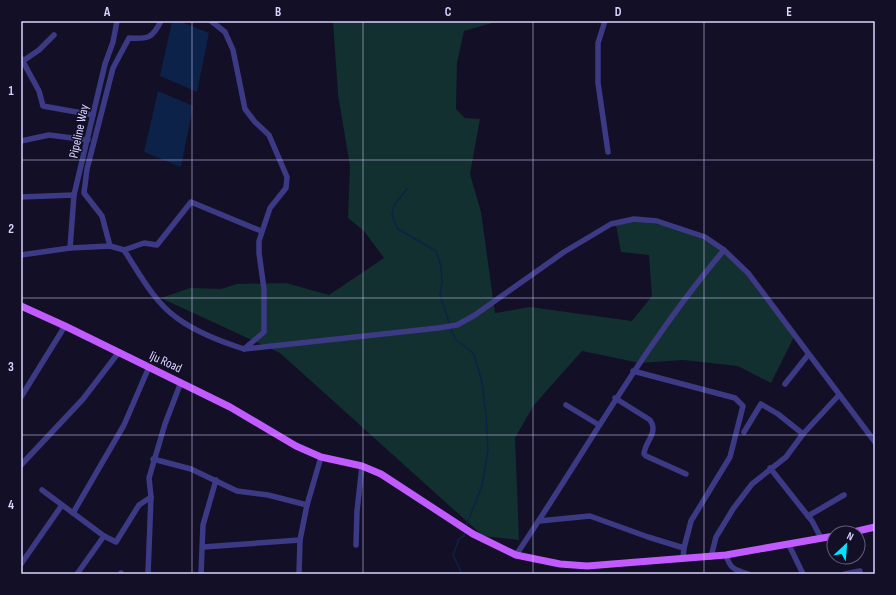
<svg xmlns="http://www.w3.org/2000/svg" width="896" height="595" viewBox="0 0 896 595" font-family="'Sofia Sans Condensed',sans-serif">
	<rect width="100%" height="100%" fill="#130f26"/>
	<polygon fill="#12302f" points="333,21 499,21 464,31 457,63 456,109 465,118 480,119 470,174 481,212 495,313 530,307 632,321 652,296 649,255 621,252 616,225 634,221 670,226 714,244 741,269 794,337 771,383 738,366 683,360 640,363 582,351 534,405 515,438 519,540 483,536 280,353 161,298 190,288 221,289 237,284 286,283 329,295 384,258 364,231 348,218 350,166 338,94"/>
	<g fill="#0c2248">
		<polygon points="172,21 179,21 209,33 197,92 160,76"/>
		<polygon points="158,91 193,106 181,167 144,152"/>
	</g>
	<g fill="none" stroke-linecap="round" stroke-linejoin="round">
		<g stroke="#0c2248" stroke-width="1.5">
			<polyline points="407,189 394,205 392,216 398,229 436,251 441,266 442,282 440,295 450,325"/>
			<polyline points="451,329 456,340 474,354 482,382 486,416 488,450 482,486 466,526"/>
			<polyline points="462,574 453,555 459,539 464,536 465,531"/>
		</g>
		<g stroke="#3d3a85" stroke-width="5.5">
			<polyline points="211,21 225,32 233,50 245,109 255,122 269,135 287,177 286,188 270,208 259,241 259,253 264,289 264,332 244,349"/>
			<polyline points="605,21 598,43 598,83 608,152"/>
			<polyline points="21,58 39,91 43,106 93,115"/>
			<polyline points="23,61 39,50 54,35"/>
			<polyline points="21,141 49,135 88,140"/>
			<polyline points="21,197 74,195"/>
			<path d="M110,246l-8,-30 -18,-23 3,-24 26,-101 16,-30c19,1 23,1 32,-17"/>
			<polyline points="70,248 74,195 105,64 113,42 117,21"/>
			<path d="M124,250c15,23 30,52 53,68 19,14 45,24 67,31l194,-21 19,-3 18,-10 89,-63 47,-28 23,-5 23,2 48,16 19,13 24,23 127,169"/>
			<polyline points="21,255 70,248 110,246 124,250 144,243 157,245 191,202 261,231"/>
			<polyline points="633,371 735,398 743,406 730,457 691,521 684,548"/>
			<polyline points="785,384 808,355"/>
			<polyline points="21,397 65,326"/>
			<path d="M615,398l35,22c9,13 -5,21 -6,34l2,2 40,18"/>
			<polyline points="566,405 599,425"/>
			<polyline points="744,432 761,404 778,414 803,434"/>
			<polyline points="153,459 191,469 237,491 268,495 307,505"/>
			<polyline points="21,465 83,399 119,352"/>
			<polyline points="770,468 812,521 821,538"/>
			<polyline points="42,490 104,536 116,542 139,505 151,497"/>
			<polyline points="73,513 124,425 149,367"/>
			<polyline points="808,516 844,495"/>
			<polyline points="539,521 590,516 648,537 684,548 683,558"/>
			<polyline points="356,545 357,511 362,466"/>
			<polyline points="789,545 803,574"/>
			<polyline points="203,547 300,540"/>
			<path d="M516,555c69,-102 128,-211 208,-305"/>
			<path d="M726,555c4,14 9,15 22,19"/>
			<polyline points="711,557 716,537 733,509 752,484 786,457 803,434 839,395"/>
			<polyline points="21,564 62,505"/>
			<polyline points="121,573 121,574"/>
			<polyline points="77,574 104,536"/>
			<polyline points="148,574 151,497 149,478 165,424 181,382"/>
			<polyline points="201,574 203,525 216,480"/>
			<polyline points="299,574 300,540 307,505 321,457"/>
			<polyline points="845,574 860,571"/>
		</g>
		<g stroke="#c25bff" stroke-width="7">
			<polyline points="21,306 65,326 230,407 296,446 321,457 362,466 381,474 473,534 516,555 560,564 587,566 726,555 834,536"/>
			<polyline points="849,533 875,527"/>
		</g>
	</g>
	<path fill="none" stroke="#d9d4ff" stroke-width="1" stroke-opacity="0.55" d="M192,21v553M363,21v553M533,21v553M704,21v553M21,160h854M21,298h854M21,435h854"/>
	<g text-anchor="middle" stroke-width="3" stroke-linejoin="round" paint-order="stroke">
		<g font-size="13" fill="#d9d4ff" stroke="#130f26">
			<text transform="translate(78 131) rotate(-78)" y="5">Pipeline Way</text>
			<text transform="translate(166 361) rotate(25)" y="5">Iju Road</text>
		</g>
	</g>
	<rect width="896" height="595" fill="none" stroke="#130f26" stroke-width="44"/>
	<g transform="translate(846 545) rotate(26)"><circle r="19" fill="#130f26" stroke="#625e7d"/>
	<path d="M0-3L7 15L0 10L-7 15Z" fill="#00e5ff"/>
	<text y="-6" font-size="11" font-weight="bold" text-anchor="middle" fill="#d9d4ff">N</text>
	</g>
	<rect x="22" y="22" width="852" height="551" fill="none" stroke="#d9d4ff" stroke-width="1.5"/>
	<g font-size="13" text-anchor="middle" font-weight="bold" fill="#d9d4ff">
		<text x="107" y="16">A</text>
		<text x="278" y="16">B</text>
		<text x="448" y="16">C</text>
		<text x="618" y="16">D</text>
		<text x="789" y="16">E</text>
		<text x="11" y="95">1</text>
		<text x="11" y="233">2</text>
		<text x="11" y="371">3</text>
		<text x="11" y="509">4</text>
	</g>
</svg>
